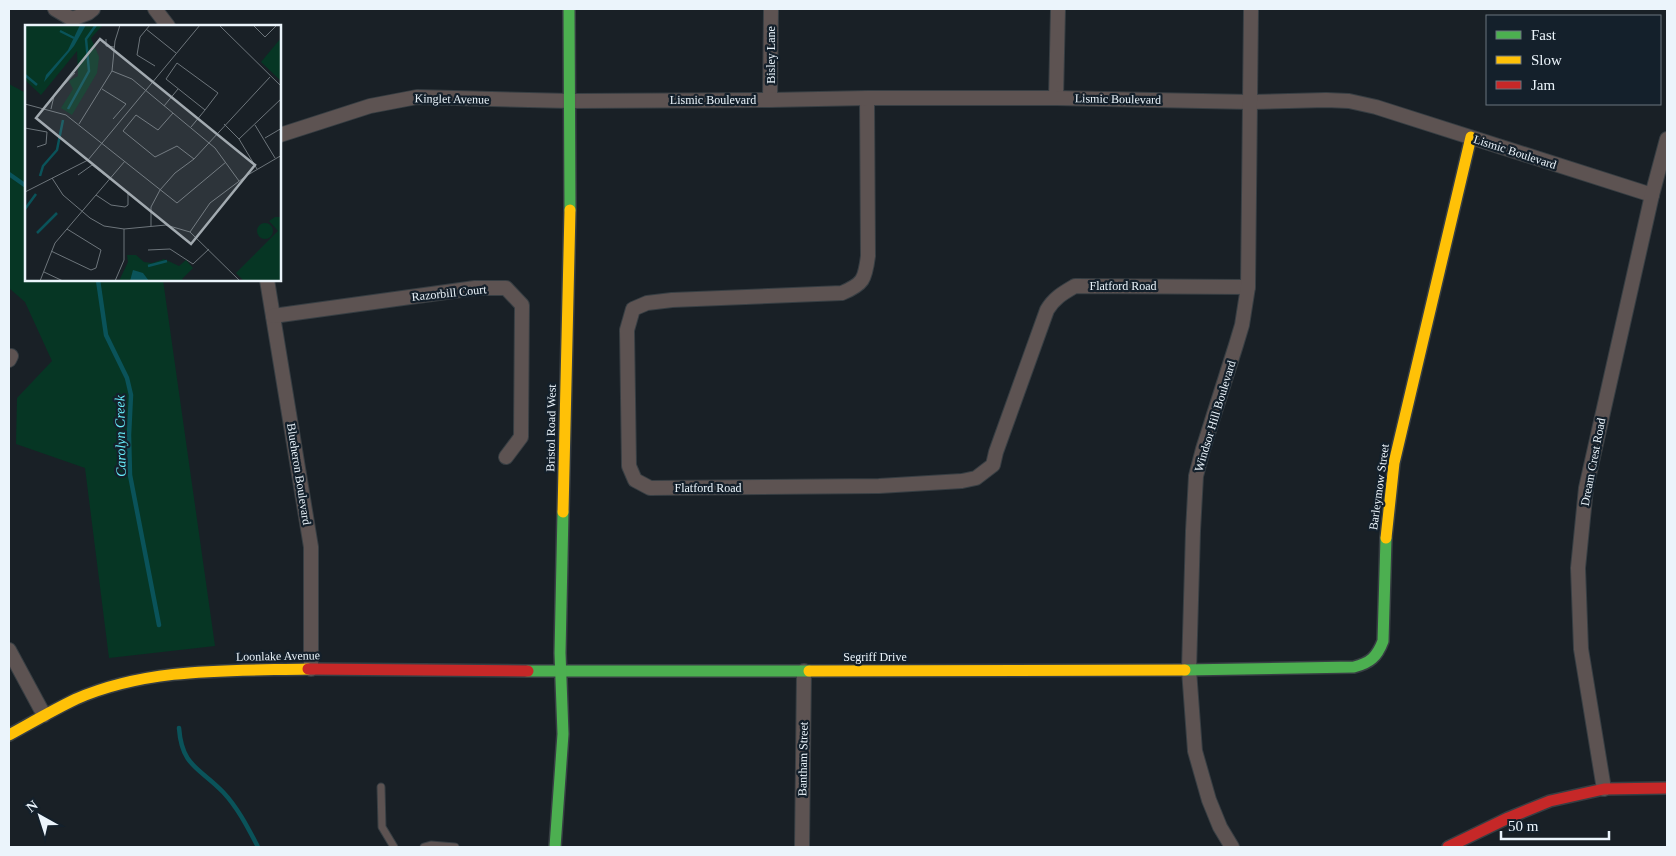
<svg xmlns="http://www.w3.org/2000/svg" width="1676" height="856" viewBox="0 0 1676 856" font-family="Georgia,serif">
	<rect width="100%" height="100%" fill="#192026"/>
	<polygon fill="#063624" points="9,84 26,93 26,280 163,280 215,646 109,658 85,468 16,444 17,398 52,361 25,302 9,288"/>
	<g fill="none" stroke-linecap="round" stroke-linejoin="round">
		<g stroke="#0a535a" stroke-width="4.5">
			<polyline points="9,174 26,186"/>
			<polyline points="98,280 106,335 127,378 131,395 129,435 130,475 159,625"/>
			<path d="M179,728c3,39 20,39 44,64 15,16 25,36 35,55"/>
		</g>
		<g stroke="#373e43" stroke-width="9">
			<g id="lane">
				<polyline points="381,787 382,827 394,847"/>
				<polyline points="424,847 431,845 455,847"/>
			</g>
		</g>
		<g stroke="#373e43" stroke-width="16">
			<g id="street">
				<polyline points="55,9 72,19 88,13 93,9"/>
				<polyline points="155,9 168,26"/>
				<path d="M867,98l1,158c-3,24 -5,28 -26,37l-170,7 -25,3 -14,6 -6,21 2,136 6,14 15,8 229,-2 83,-5 14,-3 17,-13 3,-13 51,-142c7,-12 16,-17 28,-24l173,1"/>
				<polyline points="1056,98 1058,9"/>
				<polyline points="770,100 771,9"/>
				<polyline points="280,135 370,106 417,97 570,101 770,100 867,98 1056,98 1251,102 1326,100 1349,101 1376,107 1652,195"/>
				<polyline points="267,280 311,547 311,669"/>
				<polyline points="273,316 475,288 506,288 522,305 521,437 506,457"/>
				<polyline points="9,360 11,356"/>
				<polyline points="9,650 44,715"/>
				<polyline points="1604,789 1581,649 1578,568 1586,488 1652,195 1667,139"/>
				<polyline points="802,847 804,671"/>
				<polyline points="1232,847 1220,827 1209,800 1195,751 1189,670 1193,531 1196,476 1203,449 1236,345 1242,325 1248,287 1251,9"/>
			</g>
		</g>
		<g stroke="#373e43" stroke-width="14">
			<g id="fast">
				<polyline points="569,9 570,210"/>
				<path d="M1185,670l169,-3c16,-4 23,-10 29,-26l3,-103"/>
				<polyline points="528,671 809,671"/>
				<polyline points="555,847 563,734 560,653 563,512"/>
			</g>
		</g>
		<g stroke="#373e43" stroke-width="14">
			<g id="slow">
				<polyline points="563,512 570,210"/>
				<polyline points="1386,538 1394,463 1471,137"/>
				<polyline points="809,671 1185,670"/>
				<path d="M9,735c22,-12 44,-25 67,-36 73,-32 154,-28 232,-30"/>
			</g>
		</g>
		<g stroke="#373e43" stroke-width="14">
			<g id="jam">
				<polyline points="308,669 528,671"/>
				<polyline points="1448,847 1508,818 1550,801 1604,789 1667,788"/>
			</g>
		</g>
		<use href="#lane" stroke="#5d5352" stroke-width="7"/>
		<use href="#street" stroke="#5d5352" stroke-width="14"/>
		<use href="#fast" stroke="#4caf50" stroke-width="11"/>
		<use href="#slow" stroke="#ffc107" stroke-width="11"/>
		<use href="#jam" stroke="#c62828" stroke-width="11"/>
	</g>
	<g text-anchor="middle" stroke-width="4.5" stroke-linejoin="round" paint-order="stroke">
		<g font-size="12" fill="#ebf4fb" stroke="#14202b">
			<text transform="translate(771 55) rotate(-90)" y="4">Bisley Lane</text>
			<text transform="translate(452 99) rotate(1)" y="4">Kinglet Avenue</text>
			<text transform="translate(1118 99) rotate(1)" y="4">Lismic Boulevard</text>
			<text x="713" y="104">Lismic Boulevard</text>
			<text transform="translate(1515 152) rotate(18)" y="4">Lismic Boulevard</text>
			<text x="1123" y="290">Flatford Road</text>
			<text transform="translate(449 293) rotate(-6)" y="4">Razorbill Court</text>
			<text transform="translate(1215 416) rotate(-73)" y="4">Windsor Hill Boulevard</text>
			<text transform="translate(551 428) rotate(-89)" y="4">Bristol Road West</text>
			<text transform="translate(1593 462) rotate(-79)" y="4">Dream Crest Road</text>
			<text transform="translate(299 474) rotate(81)" y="4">Blueheron Boulevard</text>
			<text transform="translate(1379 487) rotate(-82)" y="4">Barleymow Street</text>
			<text x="708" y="492">Flatford Road</text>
			<text transform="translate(278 656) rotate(-1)" y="4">Loonlake Avenue</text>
			<text x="875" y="661">Segriff Drive</text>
			<text transform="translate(803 759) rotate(-89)" y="4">Bantham Street</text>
		</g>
		<g font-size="14" font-style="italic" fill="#67ebf9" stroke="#14202b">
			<text transform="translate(120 436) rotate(-91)" y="5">Carolyn Creek</text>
		</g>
	</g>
	<g transform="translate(25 25)">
		<rect width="256" height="256" fill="#192026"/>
		<path d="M0,0h78l-12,13 8,19 -2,16 -25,42 -11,-7 12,-19 -4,-8 9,-5 -1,-25 -36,44 -16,-15zM256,13l1,43h-1l-20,-19zM250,192h6v64h-37l-8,-8 42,-42 -9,-10zM232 206a8 8 0 1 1 16 0a8 8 0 1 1-16 0ZM102,230h9l8,7 8,1 12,-4 15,7 7,-6 7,8 -11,11 2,2h-65l9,-19z" fill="#063624"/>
		<path d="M55,0h6l-12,21 -30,36 2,-7 22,-25zM108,245l10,3 6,8h-19z" fill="#0a535a"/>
		<path fill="none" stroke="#0a535a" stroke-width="2.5" d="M35,6l14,7M0,50l12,10M43,84l21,-38 -3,-32 10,-14M15,151l3,-10 14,-16 6,-30M0,184l11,-15M12,208l20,-20M123,241l19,-5"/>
		<path fill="none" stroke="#6d757b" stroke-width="1" d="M125,0l-10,12 -3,18 18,11M194,0l63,62M228,0l12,12 12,-12M121,4l30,24M81,14v7l8,1M87,46l20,8 83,69 24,33M77,64l24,15 -13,15M0,79l41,11 111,88 49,-41M139,81l14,-17M26,84l3,-13 21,-23M148,88l-15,17 -22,-15 -13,16 32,26 22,-11 17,13M54,99l33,-53 3,-30 5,-16M199,99l15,15 18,30M230,100l20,33M166,102l14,-17 13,-17 -41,-30 -11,16 39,31M0,103l22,4 -1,12 -9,3M240,113l17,-10M214,114l43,-41M53,150l14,-10 18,14M27,153l11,17 27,23 14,8 20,3 42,-4 24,7 50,49M0,167l63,-32 112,-135M71,170l15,10 14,2 3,-2v-12M126,201v-19l9,-17 15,-17 19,-14 76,-82M165,207l20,-29 36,-27 36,-21M123,225l22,-1 23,15 16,-15M26,226l40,19 5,-2 5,-18 -34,-21M19,247l19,9M15,256l15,-38 70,-82M90,256l9,-21v-31"/>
		<path fill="#a2aab0" fill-opacity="0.15" stroke="#a2aab0" stroke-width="2.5" d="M75,14l155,126 -64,79 -155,-126z"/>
		<rect width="256" height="256" fill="none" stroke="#ebf4fb" stroke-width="2.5"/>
	</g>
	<rect width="1676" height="856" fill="none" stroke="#ebf4fb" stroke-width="20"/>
	<rect x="1486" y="15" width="175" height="90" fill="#14202b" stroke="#6a757e"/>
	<rect x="1496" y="31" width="25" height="8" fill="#4caf50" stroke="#6a757e"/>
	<text x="1531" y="40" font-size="15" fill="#ebf4fb">Fast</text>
	<rect x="1496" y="56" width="25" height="8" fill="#ffc107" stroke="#6a757e"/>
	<text x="1531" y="65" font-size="15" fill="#ebf4fb">Slow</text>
	<rect x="1496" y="81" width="25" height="8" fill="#c62828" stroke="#6a757e"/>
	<text x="1531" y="90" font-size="15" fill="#ebf4fb">Jam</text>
	<g transform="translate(40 816) rotate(321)" stroke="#14202b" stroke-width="4" paint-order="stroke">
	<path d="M0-4L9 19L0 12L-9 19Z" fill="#ebf4fb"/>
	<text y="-8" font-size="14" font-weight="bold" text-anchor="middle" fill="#ebf4fb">N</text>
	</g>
	<path d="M1501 831v8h108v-8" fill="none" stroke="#ebf4fb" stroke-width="2.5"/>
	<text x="1508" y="831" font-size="15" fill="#ebf4fb" stroke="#14202b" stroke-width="4" paint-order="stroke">50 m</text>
</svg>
